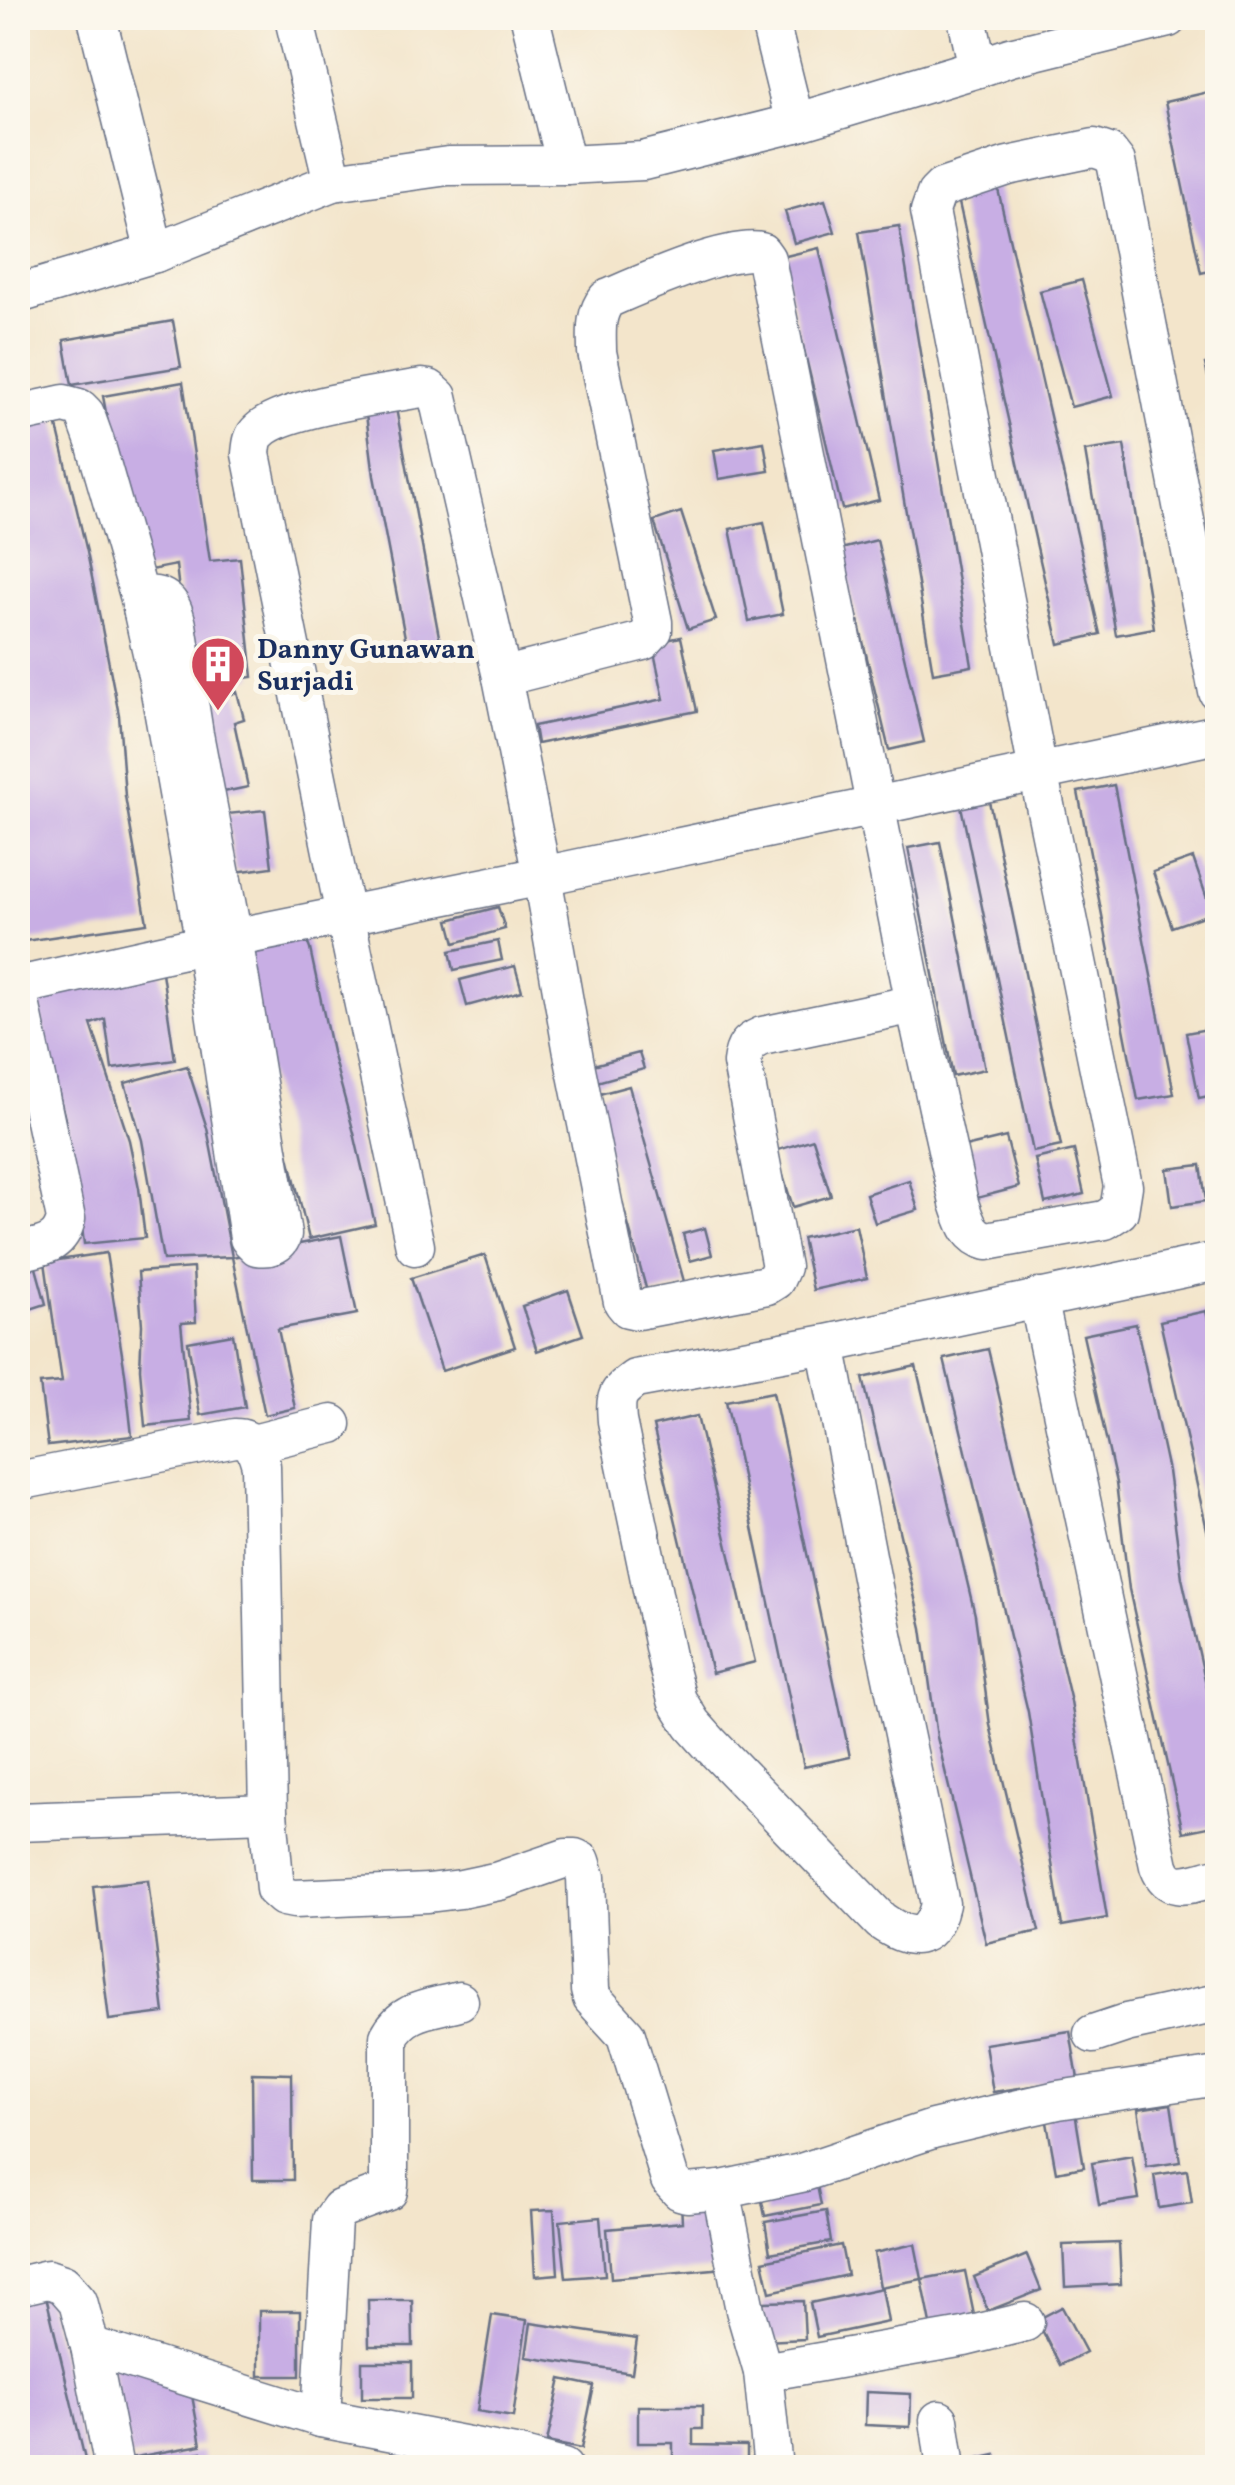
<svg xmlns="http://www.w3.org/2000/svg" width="1235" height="2485" viewBox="0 0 1235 2485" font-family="Vollkorn,serif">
	<rect width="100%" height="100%" fill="#fbf7ec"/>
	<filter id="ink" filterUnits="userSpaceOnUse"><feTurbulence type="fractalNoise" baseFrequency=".01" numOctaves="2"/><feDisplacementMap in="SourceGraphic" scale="20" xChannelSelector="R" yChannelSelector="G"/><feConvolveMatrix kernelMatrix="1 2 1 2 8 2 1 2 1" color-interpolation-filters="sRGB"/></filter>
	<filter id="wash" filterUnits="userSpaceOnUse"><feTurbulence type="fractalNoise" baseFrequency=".0048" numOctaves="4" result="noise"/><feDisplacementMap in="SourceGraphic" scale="40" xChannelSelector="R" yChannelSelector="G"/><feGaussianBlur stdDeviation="2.25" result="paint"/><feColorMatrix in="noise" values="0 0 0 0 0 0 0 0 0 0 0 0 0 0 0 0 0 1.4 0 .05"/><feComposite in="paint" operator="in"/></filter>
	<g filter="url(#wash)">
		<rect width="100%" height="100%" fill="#f3e5cb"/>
		<g id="blocks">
			<g fill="#c8aee4">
				<polygon points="1213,91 1218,111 1218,269 1201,273 1165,102"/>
				<polygon points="997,185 1100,634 1059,644 957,194"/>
				<polygon points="825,200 835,232 794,243 785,211"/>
				<polygon points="899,226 972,666 933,673 859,232"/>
				<polygon points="819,248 879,500 842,509 782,257"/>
				<polygon points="1082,280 1113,396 1071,407 1040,291"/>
				<polygon points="173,321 181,367 72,385 64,340"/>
				<polygon points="1218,361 1218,393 1212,394 1205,364"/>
				<polygon points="183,382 210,561 240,558 253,677 190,684 176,565 135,573 103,396"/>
				<polygon points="1218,397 1218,462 1215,462 1209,398"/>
				<polygon points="395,403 441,647 408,653 374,476 365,407"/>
				<polygon points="55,418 87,552 119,715 125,796 147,923 18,942 18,426"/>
				<polygon points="764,442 769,471 719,479 714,450"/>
				<polygon points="1124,445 1154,628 1116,635 1085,451"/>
				<polygon points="681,512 716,620 688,629 654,521"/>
				<polygon points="764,522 783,614 749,621 730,529"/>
				<polygon points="877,540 924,742 889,750 841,549"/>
				<polygon points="681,637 697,711 537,744 534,726 664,699 652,643"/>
				<polygon points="237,692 244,719 234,722 248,787 219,793 192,708"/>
				<polygon points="1114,785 1174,1094 1138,1100 1078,792"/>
				<polygon points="989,801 1061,1146 1033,1152 961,806"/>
				<polygon points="265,810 272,867 235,872 227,814"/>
				<polygon points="940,842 985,1069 953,1076 908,848"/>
				<polygon points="1193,858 1212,913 1172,927 1153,872"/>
				<polygon points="498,907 505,929 455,943 449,920"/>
				<polygon points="302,928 310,949 332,1052 354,1133 375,1224 309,1239 238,945"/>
				<polygon points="498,941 502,960 454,970 450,951"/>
				<polygon points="160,959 175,1060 112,1069 105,1019 91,1024 129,1140 139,1188 145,1238 84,1244 78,1194 65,1119 33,987"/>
				<polygon points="515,966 522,991 467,1006 460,980"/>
				<polygon points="1218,1027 1218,1094 1199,1098 1186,1033"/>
				<polygon points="639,1053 644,1069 586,1085 582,1068"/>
				<polygon points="187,1066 207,1128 232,1257 163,1260 142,1140 125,1083"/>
				<polygon points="629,1086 685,1285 648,1295 592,1096"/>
				<polygon points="1006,1137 1019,1187 977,1198 965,1147"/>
				<polygon points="813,1139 831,1196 793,1207 775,1151"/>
				<polygon points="1074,1150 1084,1194 1045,1203 1035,1159"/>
				<polygon points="1201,1165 1206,1201 1172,1206 1167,1169"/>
				<polygon points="909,1180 918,1210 875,1223 866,1194"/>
				<polygon points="856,1226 867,1278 813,1290 802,1238"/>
				<polygon points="705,1228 712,1255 690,1261 683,1234"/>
				<polygon points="341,1236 357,1314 278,1329 295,1408 265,1415 232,1257"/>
				<polygon points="106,1253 125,1373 132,1436 48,1446 40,1384 62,1382 45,1262"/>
				<polygon points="485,1255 515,1347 442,1371 411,1278"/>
				<polygon points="33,1257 46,1304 18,1313 18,1262"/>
				<polygon points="193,1268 196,1322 181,1323 191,1421 145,1426 140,1369 142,1325 138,1272"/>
				<polygon points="568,1290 583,1335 537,1351 522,1306"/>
				<polygon points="1206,1311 1218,1362 1218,1585 1215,1586 1210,1543 1160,1321"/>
				<polygon points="1136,1324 1168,1471 1182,1578 1218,1737 1218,1825 1183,1832 1129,1589 1116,1483 1083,1335"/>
				<polygon points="233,1334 245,1407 200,1415 188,1342"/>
				<polygon points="988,1349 1071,1702 1107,1918 1062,1926 1028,1712 944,1359"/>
				<polygon points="916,1366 975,1615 990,1725 1039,1931 986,1943 937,1737 922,1628 863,1378"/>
				<polygon points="773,1392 850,1757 804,1767 726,1401"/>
				<polygon points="697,1416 755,1662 712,1673 653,1426"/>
				<polygon points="148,1880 164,2013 109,2020 93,1886"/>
				<polygon points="1070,2031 1078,2079 993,2092 985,2044"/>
				<polygon points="252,2073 292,2074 293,2180 253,2180"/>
				<polygon points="1171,2104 1180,2162 1147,2167 1138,2109"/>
				<polygon points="1074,2106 1084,2167 1056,2172 1045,2111"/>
				<polygon points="1132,2156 1139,2199 1099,2205 1092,2163"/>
				<polygon points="1187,2170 1192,2203 1159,2208 1154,2175"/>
				<polygon points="816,2181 821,2205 765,2216 760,2192"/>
				<polygon points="718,2200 725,2268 611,2278 607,2229 682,2222 681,2203"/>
				<polygon points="554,2210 558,2274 535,2276 531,2211"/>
				<polygon points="826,2211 831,2242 770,2253 765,2222"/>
				<polygon points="600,2217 605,2275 566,2278 560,2221"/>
				<polygon points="1119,2243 1121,2284 1065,2287 1063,2245"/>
				<polygon points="915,2244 922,2279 880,2287 874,2253"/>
				<polygon points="841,2245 847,2275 770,2292 763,2261"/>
				<polygon points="1027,2255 1041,2290 988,2311 974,2277"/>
				<polygon points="965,2271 976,2325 933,2334 922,2279"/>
				<polygon points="882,2288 888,2322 817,2337 810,2303"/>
				<polygon points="45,2292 87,2468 21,2468 18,2454 18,2299"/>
				<polygon points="368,2300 412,2300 413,2346 369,2346"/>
				<polygon points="803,2301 805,2339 764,2341 763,2302"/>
				<polygon points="1062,2307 1086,2352 1060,2365 1037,2320"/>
				<rect x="259" y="2311" width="41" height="65"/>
				<polygon points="492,2315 527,2320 513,2417 477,2411"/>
				<polygon points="531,2323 637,2339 632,2373 526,2357"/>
				<polygon points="110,2359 189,2379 201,2445 130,2458"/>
				<rect x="362" y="2362" width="50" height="36"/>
				<polygon points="561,2379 594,2386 581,2449 547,2442"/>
				<polygon points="866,2392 911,2394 910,2427 865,2425"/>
				<polygon points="638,2406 702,2406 702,2429 693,2429 693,2445 747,2446 747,2468 673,2468 673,2443 638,2443"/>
				<polygon points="202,2452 205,2468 132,2468 132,2464"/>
				<polygon points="995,2455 998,2468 957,2468 956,2464"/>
			</g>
		</g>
	</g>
	<g filter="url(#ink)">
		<use href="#blocks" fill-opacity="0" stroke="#676f84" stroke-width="2.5"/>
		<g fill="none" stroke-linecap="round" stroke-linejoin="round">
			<g stroke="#676f84" stroke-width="41">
				<g id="minor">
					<polyline points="294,18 333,182"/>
					<polyline points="530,18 566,165"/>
					<polyline points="769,18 795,123"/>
					<polyline points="967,18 978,68 1010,57 1168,18"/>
					<polyline points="155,253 333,182 448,166 566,165 643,161 795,123 978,68"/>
					<polyline points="18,294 155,253 97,18"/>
					<path d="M18,414l46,-10 15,4 6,6 10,28 44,153 18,80 48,269 44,294 8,8c11,2 23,-1 25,-12l-49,-296 -39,-204 -17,-109c-6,-26 -12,-30 -38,-30"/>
					<path d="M502,677l141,-36 10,-11v-8l-56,-270c0,-19 -3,-37 10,-53 33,-14 121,-54 154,-47l5,7 149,745 44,199c6,17 9,33 28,38l118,-21 14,-9 4,-25 -85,-415 -108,-560 6,-17 6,-6 66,-22 86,-18 15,5 7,9 102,530"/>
					<polyline points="18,986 233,938 542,876 1218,734"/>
					<path d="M18,993l48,226c-6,27 -24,27 -48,33"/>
					<path d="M415,1246l-70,-331 -94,-461c1,-9 1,-17 8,-23 22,-23 128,-37 163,-43l7,1 9,8 64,280 40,199 32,183 49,243 5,6 9,2 130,-25 8,-5 6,-13 -39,-204c2,-16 6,-21 20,-27l153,-32"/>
					<path d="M1038,1298l121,568c11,30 34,16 59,11"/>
					<path d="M826,1344l47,243 67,317c-9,39 -30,37 -59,17l-172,-178 -17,-19 -15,-24 -9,-34 -51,-245c-2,-24 -1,-28 18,-42l191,-35 392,-83"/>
					<polyline points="253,1444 332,1424"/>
					<path d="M18,1481l217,-43c18,0 22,12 26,28l7,347 7,76 9,8 10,2 134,-6 33,-4 38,-8 67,-23h9l6,3 5,16 4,113 2,8 34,37 44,145 10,11 7,2 34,-3 80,-17 132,-44 55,-13 70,-16 160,-24"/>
					<polyline points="18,1822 268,1813"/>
					<polyline points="1093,2034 1126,2023 1218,2003"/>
					<polyline points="721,2190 745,2310 763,2372 773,2468"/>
					<polyline points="18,2286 48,2279 63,2284 78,2301 90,2346 114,2468"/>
					<polyline points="90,2346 321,2418 520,2456 563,2468"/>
					<polyline points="763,2372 964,2337 1025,2322"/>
					<path d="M321,2418l11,-198 8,-11 48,-18 1,-7v-147c14,-28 41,-28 70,-36"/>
					<polyline points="939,2420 946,2468"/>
				</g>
			</g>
			<use href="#minor" stroke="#fff" stroke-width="38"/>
		</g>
	</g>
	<defs>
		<g id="building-pin" transform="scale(2.875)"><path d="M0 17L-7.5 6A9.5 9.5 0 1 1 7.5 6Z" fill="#d1495b" stroke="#fbf7ec"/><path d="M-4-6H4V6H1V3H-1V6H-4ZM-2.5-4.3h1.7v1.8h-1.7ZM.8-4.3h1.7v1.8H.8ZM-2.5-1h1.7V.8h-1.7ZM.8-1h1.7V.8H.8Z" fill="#fff"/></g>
	</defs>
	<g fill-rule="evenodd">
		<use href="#building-pin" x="218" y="664"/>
	</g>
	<g text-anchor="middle" stroke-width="10" stroke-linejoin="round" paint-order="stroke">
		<g font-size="28" font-weight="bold" fill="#1b2f5e" stroke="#fbf7ec" text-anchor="start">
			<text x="257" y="658">Danny Gunawan<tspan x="257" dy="32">Surjadi</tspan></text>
		</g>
	</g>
	<rect width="1235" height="2485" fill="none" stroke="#fbf7ec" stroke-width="60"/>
</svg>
